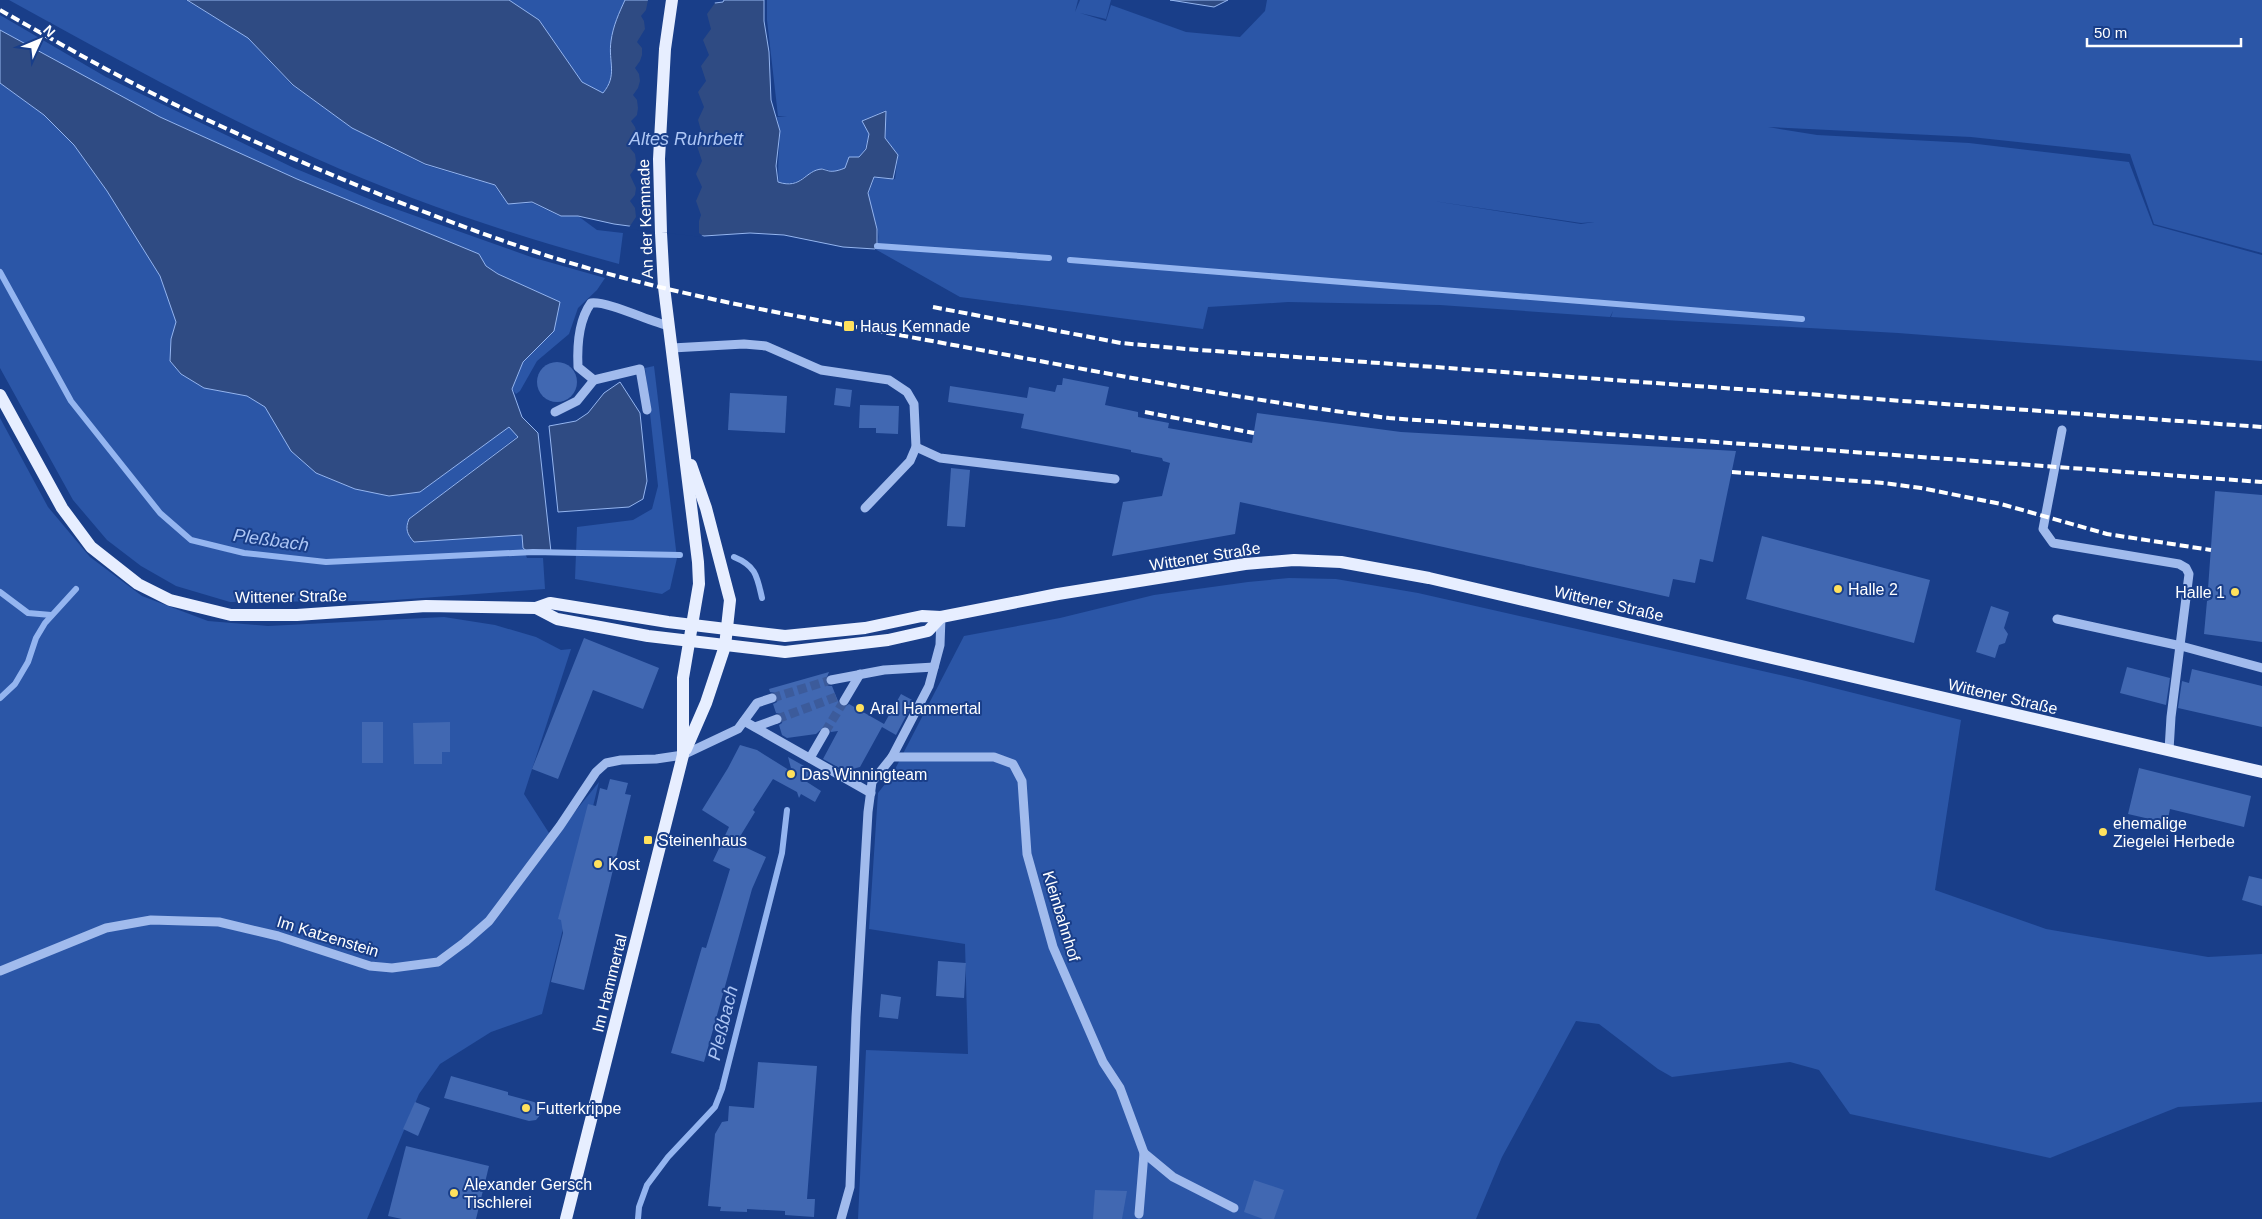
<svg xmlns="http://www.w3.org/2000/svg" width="2262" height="1219" viewBox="0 0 2262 1219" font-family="Helvetica,sans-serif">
	<rect width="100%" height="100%" fill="#193e89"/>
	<g fill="#2b56a7" fill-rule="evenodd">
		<path d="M9,0h177l62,38 44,47 60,43 73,37 69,20 14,19 24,-1 28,13h18l19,14 26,3 -4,31c-103,-28 -206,-62 -304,-106 -105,-47 -206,-103 -306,-158z"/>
		<path d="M509,0h116c-6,13 -12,26 -14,41 -3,21 7,34 -8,52l-21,-11 -43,-62z"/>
		<path d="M767,0h311l-3,12 5,-12h31l-5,19 -26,-6 26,8 5,-16 75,27 54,5 25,-26 2,-11h995v253l-108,-29 -24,-70 -159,-17 -203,-10 49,8 152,8 160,19 24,63 109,30v106l-364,-28 -287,-16 2,-6 -3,6 -170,-12 -152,-3 -80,5 -5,22 -243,-32 -85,-48c11,-17 -8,-38 -6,-56 1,-5 4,-10 5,-15l21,1 3,-24 -13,-17 1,-28 -24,11 7,13 -4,15 -6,8h-10l-4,11c-4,1 -9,3 -12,3 -4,0 -8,-3 -12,-2 -17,3 -21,19 -42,13 -3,-23 4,-43 -2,-65h10l-9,-1 -11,-96zM1433,201l148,22 13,-1 -13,2z"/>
		<polygon points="0,15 106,77 294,168 379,203 531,257 605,278 597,290 578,308 569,334 537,361 520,391 516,394 512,389 523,362 553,331 560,302 498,274 486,266 479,254 297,179 160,117 0,30"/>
		<path d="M0,83l44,32 30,30 33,46 53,85 17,46 -6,17 -1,22 11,13 23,14 43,8 18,11 11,17 40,49 39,16 65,3 89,-65 9,9 -109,83c-4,10 -2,15 6,23l108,-7v13l4,10h16l2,31 -164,12 -151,1 -54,-16 -35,-20 -34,-26 -34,-40 -73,-132z"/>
		<polygon points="654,366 677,558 670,589 662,594 575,579 577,527 633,520 652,509 658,486 645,368"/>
		<polygon points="0,418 48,507 90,557 142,596 208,621 268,626 444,617 495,625 536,637 561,650 571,649 524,794 549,833 565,824 599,782 542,1014 491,1032 440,1064 419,1094 367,1219 0,1219"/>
		<polygon points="1289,578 1336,579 1418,593 1802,680 1961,720 1935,890 2046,929 2208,957 2262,954 2262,1102 2178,1107 2050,1158 1850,1114 1819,1070 1790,1062 1672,1077 1658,1069 1599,1024 1576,1021 1502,1157 1476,1219 858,1219 866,1050 968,1054 965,944 869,929 878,793 892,775 964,636 1060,618 1154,595 1248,582"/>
	</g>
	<g fill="#2f4b83" stroke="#94b5f0">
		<path d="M187,0h322l30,20 43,62 21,11c15,-18 5,-31 8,-52 2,-15 8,-28 14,-41h84l6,3 8,-1 1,-2h40v21l5,31 2,48 9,31 -4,35 2,16c24,8 27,-12 44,-13 0,0 7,2 7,2 5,1 11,-1 16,-3l4,-11h10l7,-8 3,-15 -7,-13 24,-10 -1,27 13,17 -5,24 -19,-2 -6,16 9,36v17l-2,3 -32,-2 -59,-12 -34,-2 -46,3 -90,-12 -36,-8h-17l-29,-14 -24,2 -13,-19 -70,-21 -73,-36 -59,-43 -45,-47z"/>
		<polygon points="1170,0 1228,0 1214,7"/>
		<path d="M0,30l160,87 137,62 182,75 7,12 12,8 62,28 -6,29 -31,31 -11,27 10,28 16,16 13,119h-23l-5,-4 -1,-13 -108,7c-7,-8 -9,-13 -5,-23l109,-82 -9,-10 -89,65 -31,4 -34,-7 -39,-16 -25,-22 -26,-44 -18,-11 -43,-8 -23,-14 -11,-13 1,-22 5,-17 -16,-46 -53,-85 -33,-46 -30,-30 -44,-32z"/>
		<polygon points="620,382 640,413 647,481 643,499 629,507 558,512 549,426 576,421 588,413 604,393"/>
	</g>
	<polygon fill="#193e89" points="648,0 714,0 715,3 707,14 711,29 703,40 709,55 701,66 706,81 698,92 704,107 698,120 702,134 697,146 702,161 696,174 702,187 696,201 701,215 699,221 699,233 704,237 628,229 636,217 635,208 630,201 635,195 636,188 630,175 635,168 636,161 635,154 630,148 636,141 637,134 635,127 631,121 637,115 638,108 637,100 633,95 638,88 640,81 639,74 635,68 640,61 642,55 642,48 637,42 645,29 644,21 641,16 646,10"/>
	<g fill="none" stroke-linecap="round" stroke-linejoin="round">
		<g stroke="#94b5f0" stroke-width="6">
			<polyline points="877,246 1049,258"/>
			<polyline points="1070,260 1802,319"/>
			<polyline points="0,272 71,401 160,513 191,540 244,553 326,562 533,552 680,555"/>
			<path d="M734,557c22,9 23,19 28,41"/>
			<polyline points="0,592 28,613 51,615"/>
			<polyline points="0,698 15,684 28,662 36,638 45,623 76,589"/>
			<polyline points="638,1219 639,1207 647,1185 668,1157 715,1107 722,1089 782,853 787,810"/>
		</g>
	</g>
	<g fill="#4168b2">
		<circle cx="557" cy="382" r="20"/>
		<polygon points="1063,378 1109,387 1105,405 1138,412 1138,417 1169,423 1168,428 1252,443 1257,413 1401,432 1736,451 1713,562 1700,559 1695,583 1673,579 1669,597 1240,502 1235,534 1112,556 1123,502 1162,496 1170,463 1163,461 1162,458 1131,452 1131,450 1021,428 1024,414 948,402 950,386 1027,398 1029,387 1055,392 1057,385 1062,385"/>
		<polygon points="836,388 852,390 850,407 834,405"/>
		<polygon points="730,393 787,396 785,433 728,430"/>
		<polygon points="860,405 899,406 898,434 876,433 876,428 859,428"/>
		<polygon points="951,468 970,470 965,527 947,526"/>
		<polygon points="2215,491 2262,495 2262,642 2204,634 2207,601 2212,599 2213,595 2211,590 2208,589"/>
		<polygon points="1762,536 1930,580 1914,643 1746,599"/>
		<polygon points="1991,606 2009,612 2004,628 2008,634 2005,643 1999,645 1995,658 1976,652"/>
		<polygon points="584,638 659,668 643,709 593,690 558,779 532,769"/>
		<polygon points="2127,667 2170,678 2166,705 2120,693"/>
		<polygon points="2192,669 2262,686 2262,727 2178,708 2182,681 2189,683"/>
		<polygon points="829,672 825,682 828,686 832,686 840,706 844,707 849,704 884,724 901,694 914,701 896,735 882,727 860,767 845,771 823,759 838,731 831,732 829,727 825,726 816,734 787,738 782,735 779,725 782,723 783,717 781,714 776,713 773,704 777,702 778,696 776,693 770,692 769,689"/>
		<rect x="362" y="722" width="21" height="41"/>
		<polygon points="450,722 450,752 442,752 442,764 414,764 413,723"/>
		<polygon points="740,745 757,750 792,772 788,757 813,771 807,782 821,791 815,802 801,794 799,798 797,792 773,779 753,810 755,812 736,843 766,857 752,889 704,1062 671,1053 702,947 706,948 730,869 713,861 729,827 702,810 728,768"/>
		<polygon points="2139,768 2251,796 2244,827 2170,809 2167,823 2128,814"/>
		<polygon points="610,779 628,783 625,794 631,795 584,990 551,982 563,933 561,920 558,919 588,804 596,806 600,788 607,790"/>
		<polygon points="2249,876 2262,879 2262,906 2242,900"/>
		<polygon points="938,961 966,963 964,998 936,996"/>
		<polygon points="881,994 901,997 898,1019 879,1017"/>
		<polygon points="758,1062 817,1066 807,1199 815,1199 814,1217 785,1215 785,1211 747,1209 747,1212 720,1211 721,1207 708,1206 715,1134 722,1122 728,1121 729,1106 754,1108"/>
		<polygon points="451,1076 508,1092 508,1095 534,1102 540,1106 541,1114 536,1120 529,1121 444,1098"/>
		<polygon points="415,1102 430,1108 418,1136 403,1129"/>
		<polygon points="406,1146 489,1166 476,1219 402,1219 388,1216"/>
		<polygon points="1254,1180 1284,1190 1274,1219 1263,1219 1244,1212"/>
		<polygon points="1095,1190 1127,1191 1122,1219 1093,1219"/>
	</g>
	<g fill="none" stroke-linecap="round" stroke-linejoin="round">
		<g stroke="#3c5b9b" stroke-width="9" stroke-dasharray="9 4.5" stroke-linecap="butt">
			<polyline points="772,698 831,680"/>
			<polyline points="777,719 836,697"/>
			<polyline points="825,732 844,701"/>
		</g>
		<g stroke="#a1bbed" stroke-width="9">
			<polyline points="672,348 744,344 766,346 821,370 889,380 907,392 914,404 916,447 910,461 865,508"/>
			<path d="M647,410l-7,-41 -46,11 -16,-13c-1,-21 0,-46 13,-64 17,-2 57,18 78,23"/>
			<polyline points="555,412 577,401 594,380"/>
			<polyline points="2062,430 2043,529 2053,543 2179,564 2186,568 2189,574 2171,717 2169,750"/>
			<polyline points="916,447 940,458 1115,479"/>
			<polyline points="2187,593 2207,595"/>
			<polyline points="2057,619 2181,646 2262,668"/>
			<polyline points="831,680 884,670 934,667"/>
			<polyline points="844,701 860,674"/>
			<polyline points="744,721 871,793"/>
			<polyline points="755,727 777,719"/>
			<polyline points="892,757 994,757 1013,764 1022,781 1027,854 1053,947 1103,1062 1120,1088 1144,1153 1139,1214"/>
			<polyline points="810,758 825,732"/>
			<polyline points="0,971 106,928 151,920 219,922 278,936 370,966 392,968 438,962 465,942 489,921 560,826 596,772 606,763 621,760 656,759 683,755 738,729 757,703 772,698"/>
			<polyline points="1144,1153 1173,1177 1234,1208"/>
			<polyline points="841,1219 850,1187 856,1017 868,812 872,782 892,757 929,686 940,645 941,617"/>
		</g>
		<g stroke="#e7eeff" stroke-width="12">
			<polyline points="0,395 62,508 91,547 138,584 170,600 231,615 297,615 426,606 536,608 550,603 668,622 785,636 865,628 922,616 941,617 1058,594 1245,564 1294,560 1341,562 1429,578 2262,772"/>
			<polyline points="536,608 557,619 648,636 785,652 888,640 928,631 941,617"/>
			<polyline points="686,749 706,703 725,646 730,600 706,508 691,465"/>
			<polyline points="566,1219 683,755 683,678 699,584 698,562 664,287 661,233 659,159 665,49 672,0"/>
		</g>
		<g stroke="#fff" stroke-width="4" stroke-dasharray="9 4" stroke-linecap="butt">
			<path d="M0,10c66,37 132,75 201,107 108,50 219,96 332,134 134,45 276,67 415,93 147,27 293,56 441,74l873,64"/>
			<polyline points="933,307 1121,343 1186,349 2262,427"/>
			<polyline points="1145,412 1254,433"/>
			<polyline points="1732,472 1884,483 1921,488 2001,504 2107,534 2211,550"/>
		</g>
	</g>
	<g fill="#ffe15d" stroke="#193e89" stroke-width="2">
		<rect x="843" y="320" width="12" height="12" rx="2.5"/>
		<circle cx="1838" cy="589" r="5"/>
		<circle cx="2235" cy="592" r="5"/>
		<circle cx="860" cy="708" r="5"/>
		<circle cx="791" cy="774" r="5"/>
		<circle cx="2103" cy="832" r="5"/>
		<rect x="643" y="835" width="10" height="10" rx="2.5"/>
		<circle cx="598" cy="864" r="5"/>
		<circle cx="526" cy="1108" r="5"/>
		<circle cx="454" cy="1193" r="5"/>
	</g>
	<g text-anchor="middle" stroke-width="4" stroke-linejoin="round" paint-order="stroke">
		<g font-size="16" fill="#fff" stroke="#193e89">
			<text transform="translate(645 219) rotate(-92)" y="6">An der Kemnade</text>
			<text transform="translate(1205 556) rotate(-9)" y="6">Wittener Straße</text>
			<text transform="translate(291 596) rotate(-1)" y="6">Wittener Straße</text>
			<text transform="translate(1609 603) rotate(13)" y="6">Wittener Straße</text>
			<text transform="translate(2003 696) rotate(13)" y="6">Wittener Straße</text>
			<text transform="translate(1062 916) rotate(73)" y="6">Kleinbahnhof</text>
			<text transform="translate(328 936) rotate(17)" y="6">Im Katzenstein</text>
			<text transform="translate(609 983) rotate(-76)" y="6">Im Hammertal</text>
		</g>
		<g font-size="16" fill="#fff" stroke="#193e89" text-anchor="start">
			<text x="860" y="332">Haus Kemnade</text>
			<text x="1848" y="595">Halle 2</text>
			<text x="2225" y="598" text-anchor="end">Halle 1</text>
			<text x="870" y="714">Aral Hammertal</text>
			<text x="801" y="780">Das Winningteam</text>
			<text x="2113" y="829">ehemalige<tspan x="2113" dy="18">Ziegelei Herbede</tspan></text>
			<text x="658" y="846">Steinenhaus</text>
			<text x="608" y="870">Kost</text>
			<text x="536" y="1114">Futterkrippe</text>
			<text x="464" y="1190">Alexander Gersch<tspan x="464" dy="18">Tischlerei</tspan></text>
		</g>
		<g font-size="18" font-style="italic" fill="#adc6f5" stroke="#193e89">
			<text x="686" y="145">Altes Ruhrbett</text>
			<text transform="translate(271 540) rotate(8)" y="6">Pleßbach</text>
			<text transform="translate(723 1023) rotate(-76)" y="6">Pleßbach</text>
		</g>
	</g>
	<g transform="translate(40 40) rotate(46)" stroke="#193e89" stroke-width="4" paint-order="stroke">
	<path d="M0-4L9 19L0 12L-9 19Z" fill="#ffffff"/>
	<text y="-8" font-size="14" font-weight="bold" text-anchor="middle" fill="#ffffff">N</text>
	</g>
	<path d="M2087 38v8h154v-8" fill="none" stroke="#ffffff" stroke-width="2.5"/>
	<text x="2094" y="38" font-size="15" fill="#ffffff" stroke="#193e89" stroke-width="4" paint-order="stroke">50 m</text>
</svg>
